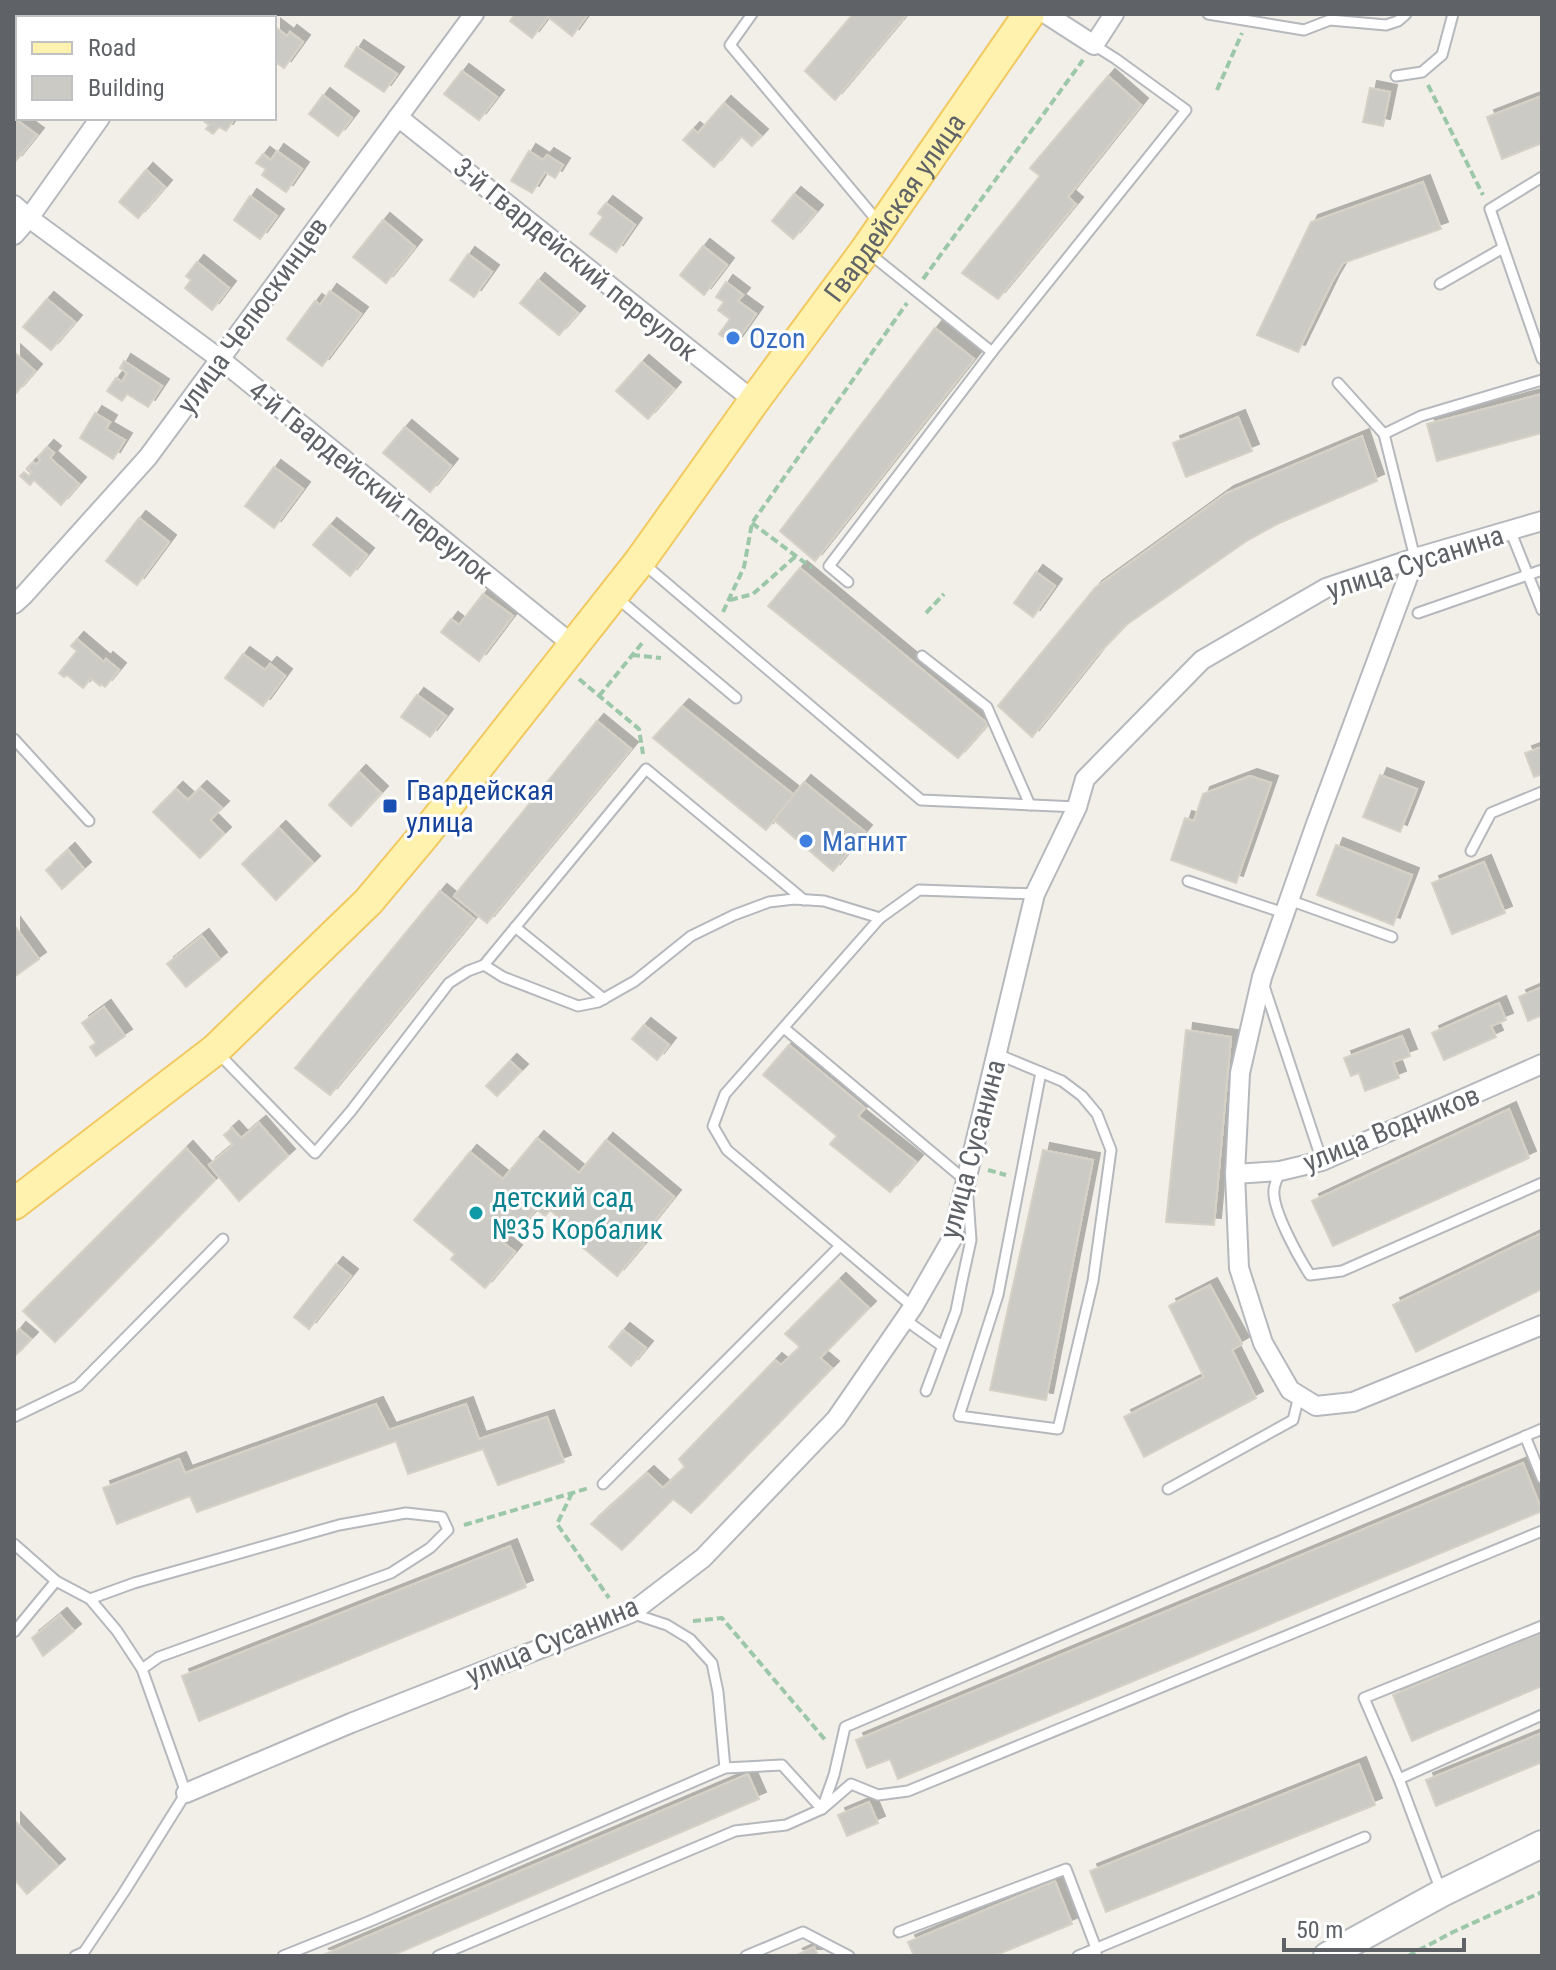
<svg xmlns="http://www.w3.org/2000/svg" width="1556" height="1970" viewBox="0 0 1556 1970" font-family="'Roboto Condensed',sans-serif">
	<defs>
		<filter id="shadow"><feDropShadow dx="7" dy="-7" stdDeviation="0" flood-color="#0004"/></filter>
	</defs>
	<rect width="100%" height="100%" fill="#f1efe8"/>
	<g fill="#cccac5" stroke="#d6d1c6" stroke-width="2" filter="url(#shadow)">
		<polygon points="104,14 140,14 137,18 110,18"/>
		<polygon points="515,14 588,14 572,36 548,17 532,38 510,21"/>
		<polygon points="853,14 907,14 835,100 805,71"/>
		<polygon points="274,26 287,36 290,32 303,42 284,68 274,61"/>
		<polygon points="357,47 397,74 384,92 345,66"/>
		<polygon points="462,71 497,97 479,120 444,94"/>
		<polygon points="1108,76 1141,105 1068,197 1076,204 998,299 962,273 1040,176 1030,168"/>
		<polygon points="1370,88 1390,92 1383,126 1363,122"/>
		<polygon points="323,95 352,118 338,136 309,114"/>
		<polygon points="1542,96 1542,143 1502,159 1487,117"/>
		<polygon points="724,103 761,136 752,146 741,136 714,167 683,140 693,129 698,133"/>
		<polygon points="14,118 37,135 15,162 14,161"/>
		<polygon points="200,118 235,118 226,131 219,127 213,134 206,129 209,125"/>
		<polygon points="277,151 302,169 286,192 262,175 266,169 256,163 263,154 271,160"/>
		<polygon points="529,151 543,160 547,155 563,165 555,178 545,172 532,193 511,181"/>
		<polygon points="146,170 165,187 138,218 119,202"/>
		<polygon points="1423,182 1441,229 1343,263 1332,282 1298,352 1257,335 1311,222"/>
		<polygon points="794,194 816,212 793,239 772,221"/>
		<polygon points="250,196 277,216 260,239 234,220"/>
		<polygon points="606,203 635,225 616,252 590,234 603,217 598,213"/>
		<polygon points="383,220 415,247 386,283 353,257"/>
		<polygon points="703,246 727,265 704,295 680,275"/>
		<polygon points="468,254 492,272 474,297 450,280"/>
		<polygon points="197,262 229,288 212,310 185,288 191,280 186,276"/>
		<polygon points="538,280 578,313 559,335 520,303"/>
		<polygon points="726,282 743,295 738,301 756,314 734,345 719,334 730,319 718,310 724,302 716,297"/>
		<polygon points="330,291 361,314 322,366 287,339 315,301 320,305"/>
		<polygon points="47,299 75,322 51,350 23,327"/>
		<polygon points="935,328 974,359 815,561 780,531"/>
		<polygon points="14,352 35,371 16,393 14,391"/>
		<polygon points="124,361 162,386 148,407 127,394 122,401 107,391 116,378 122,382 127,373 120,368"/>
		<polygon points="642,362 674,389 648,419 616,391"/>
		<polygon points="1542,394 1542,433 1437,461 1427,424"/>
		<polygon points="95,413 110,422 106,429 125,440 113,459 80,438"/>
		<polygon points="1238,417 1252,451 1186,477 1173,443"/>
		<polygon points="405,427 451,466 430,492 383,453"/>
		<polygon points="1362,436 1377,481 1277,524 1248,540 1126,625 1099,653 1032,737 998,706 1095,588 1227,493"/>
		<polygon points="47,447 54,453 50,458 79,484 61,505 34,480 30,485 20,476 24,472 29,476 32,472 27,468 33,462 36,465 41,460 38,457"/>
		<polygon points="274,467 303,489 274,528 245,506"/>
		<polygon points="139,518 169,542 137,585 106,561"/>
		<polygon points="330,525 367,555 350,576 313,545"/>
		<polygon points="800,568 988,724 958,758 768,606"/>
		<polygon points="1036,572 1055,586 1033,617 1014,603"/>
		<polygon points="483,594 513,616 479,661 441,632 451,619 459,625"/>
		<polygon points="77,639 104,662 106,659 119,670 105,687 101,684 100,686 91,678 83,688 67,675 64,677 59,673 77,651 71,646"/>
		<polygon points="243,654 265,670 270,664 285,676 263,706 225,678"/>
		<polygon points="417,695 446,716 430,737 401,717"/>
		<polygon points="682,706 794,795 766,830 653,738"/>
		<polygon points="597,721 631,749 487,923 454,896"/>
		<polygon points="1542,747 1542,774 1534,777 1525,753"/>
		<polygon points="359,772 381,793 351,826 329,805"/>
		<polygon points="1380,775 1417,789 1400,832 1363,817"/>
		<polygon points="1250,776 1271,783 1236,883 1171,860 1185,818 1194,821 1203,794"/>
		<polygon points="804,782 865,832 833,871 774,820"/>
		<polygon points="200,788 222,808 210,820 224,834 200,858 153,812 176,789 188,800"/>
		<polygon points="279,828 313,863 276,900 242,864"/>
		<polygon points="1336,845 1412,875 1393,925 1317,895"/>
		<polygon points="68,850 84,869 62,889 46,870"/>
		<polygon points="1484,862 1505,913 1452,934 1432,883"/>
		<polygon points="440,891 474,919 330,1095 295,1068"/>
		<polygon points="14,925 39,959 14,977"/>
		<polygon points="202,936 220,959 186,987 167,964"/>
		<polygon points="1542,987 1542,1015 1528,1021 1519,997"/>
		<polygon points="1499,1003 1506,1020 1491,1026 1496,1037 1444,1060 1432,1033"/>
		<polygon points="104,1007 125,1036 96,1056 90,1047 96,1043 82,1023"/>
		<polygon points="644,1025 669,1045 657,1060 632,1039"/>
		<polygon points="1186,1030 1231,1037 1214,1225 1166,1222"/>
		<polygon points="1402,1036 1410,1056 1393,1062 1399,1078 1365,1091 1359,1073 1351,1076 1344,1058"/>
		<polygon points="789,1045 865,1108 858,1116 916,1162 890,1192 830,1144 837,1136 763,1075"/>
		<polygon points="510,1061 521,1071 497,1096 486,1086"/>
		<polygon points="1509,1109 1529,1158 1333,1246 1312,1201"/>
		<polygon points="259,1123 288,1156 239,1201 209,1165 233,1145 224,1135 232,1128 241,1138"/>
		<polygon points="537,1138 579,1173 606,1140 674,1197 639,1240 644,1244 617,1276 581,1246 592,1233 580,1222 574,1230 550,1210 545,1216 536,1209 515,1235 510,1230 501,1241 515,1252 485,1288 451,1259 455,1254 414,1220 470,1152 503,1179"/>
		<polygon points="186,1148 215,1180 55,1342 23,1311"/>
		<polygon points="1043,1150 1093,1160 1046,1400 990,1390"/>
		<polygon points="1542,1233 1542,1289 1416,1352 1393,1305"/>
		<polygon points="336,1264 351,1276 309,1329 294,1317"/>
		<polygon points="839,1280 869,1308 820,1358 832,1368 691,1513 673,1499 622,1550 591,1524 647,1473 663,1488 685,1467 679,1459 775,1360 781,1365 800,1347 785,1334"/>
		<polygon points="1210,1285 1242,1344 1232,1350 1256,1398 1144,1457 1124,1417 1204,1377 1169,1306"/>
		<polygon points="19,1329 31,1339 14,1357 14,1335"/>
		<polygon points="623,1330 646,1348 631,1366 609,1347"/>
		<polygon points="376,1404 389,1430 466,1404 479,1439 547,1417 564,1462 498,1485 483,1449 408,1474 396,1441 197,1512 190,1496 117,1524 103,1488 179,1459 185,1473"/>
		<polygon points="1523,1463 1542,1511 898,1779 890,1759 867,1768 856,1740"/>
		<polygon points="510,1546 526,1587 199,1721 182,1676"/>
		<polygon points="60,1615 74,1631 43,1656 32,1638"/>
		<polygon points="1542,1632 1542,1686 1412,1741 1393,1695"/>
		<polygon points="1542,1733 1542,1762 1436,1806 1426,1780"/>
		<polygon points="1359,1764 1375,1805 1106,1912 1090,1871"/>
		<polygon points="748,1774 759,1799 391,1956 321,1956"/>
		<polygon points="869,1802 878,1823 847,1836 838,1815"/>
		<polygon points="14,1820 58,1866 27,1894 14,1879"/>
		<polygon points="1055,1881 1072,1924 994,1956 914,1956 908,1942"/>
		<polygon points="814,1947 818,1956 795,1956"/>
	</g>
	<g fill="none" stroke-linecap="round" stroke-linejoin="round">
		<g stroke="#b5b8bc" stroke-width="13">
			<g id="lane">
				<polyline points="752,14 730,45 880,224"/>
				<polyline points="1208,14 1304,30 1330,20 1386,25 1398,21 1406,14"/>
				<polyline points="1396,76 1422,72 1442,55 1453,14"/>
				<polyline points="1542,177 1490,209 1542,359"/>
				<polyline points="870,254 992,352"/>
				<polyline points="1440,284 1503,248"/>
				<polyline points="1338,383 1384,434 1421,416 1542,380"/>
				<polyline points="1384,434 1415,558"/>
				<polyline points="1510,530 1542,610"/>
				<polyline points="644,564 921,800 1077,807"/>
				<polyline points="848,582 829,566 992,352 1186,110 1116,59 1094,45"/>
				<polyline points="616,597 736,698"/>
				<polyline points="1418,613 1542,570"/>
				<polyline points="922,656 987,707 1030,805"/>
				<polyline points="14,739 89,821"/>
				<polyline points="1471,851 1491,813 1542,792"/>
				<polyline points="1188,881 1284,913"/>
				<polyline points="1289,900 1392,937"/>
				<polyline points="515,927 604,999"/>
				<polyline points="484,965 646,769 804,900"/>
				<polyline points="1264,986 1322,1161"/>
				<polyline points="784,1028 965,1180"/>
				<polyline points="217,1052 315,1153 351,1111 449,983 468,971 484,965 503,977 578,1006 598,1002 635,981 691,936 734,915 769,902 794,899 824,901 880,918"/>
				<polyline points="997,1054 1062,1081 1082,1096 1097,1114 1111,1150 1093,1281 1058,1429 959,1416 998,1295 1041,1072"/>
				<path d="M1280,1171c-2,6 -6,14 -6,19 -2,20 25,68 36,85l32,-4 200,-88"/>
				<polyline points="913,1307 727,1150 713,1126 725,1094 880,918 919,890 1035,894"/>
				<polyline points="904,1319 942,1346"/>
				<polyline points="926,1391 956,1311 962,1281 971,1240 968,1198"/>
				<polyline points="14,1417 78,1386 223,1239"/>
				<polyline points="1542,1429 845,1727 834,1775 822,1809 851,1784 878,1795 908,1791 1542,1531"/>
				<polyline points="1525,1436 1542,1478"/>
				<polyline points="603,1484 840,1246"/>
				<polyline points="1168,1489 1293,1420 1299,1396"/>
				<polyline points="14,1544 56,1581 90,1599 117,1631 142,1669"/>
				<polyline points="631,1613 667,1625 690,1639 712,1663 718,1692 725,1768"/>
				<polyline points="14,1632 56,1581"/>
				<polyline points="1399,1779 1542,1715"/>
				<polyline points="1441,1891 1399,1779 1364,1698 1542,1626"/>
				<polyline points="899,1932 1066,1869 1096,1948 1096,1956"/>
				<polyline points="75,1956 84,1952 124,1892 186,1793 142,1669 159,1657 391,1573 430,1548 448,1530 442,1517 406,1513 339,1525 134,1583 90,1599"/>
				<polyline points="283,1956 368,1922 725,1768 782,1765 822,1809 786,1825 735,1831 438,1956"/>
				<polyline points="746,1956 803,1932 849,1956"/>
				<polyline points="1078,1956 1365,1837"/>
			</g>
		</g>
		<g stroke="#b5b8bc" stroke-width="22">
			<g id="street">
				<polyline points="1046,14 1094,45 1114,14"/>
				<polyline points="170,18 173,14"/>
				<polyline points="398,117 754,401"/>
				<polyline points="14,205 29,218 220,359 573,645"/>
				<polyline points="14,235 29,218 100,118"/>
				<polyline points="1415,558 1316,824 1262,977 1240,1073 1235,1174 1239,1268 1263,1343 1290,1390 1316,1406 1353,1402 1542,1325"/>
				<polyline points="14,604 24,595 148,457 474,14"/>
				<polyline points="1235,1174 1280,1171 1322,1161 1542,1064"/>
				<polyline points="186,1793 351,1723 631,1613 703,1558 836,1419 913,1307 952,1239 1035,894 1077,807 1085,779 1202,660 1326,588 1415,558 1542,521"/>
			</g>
		</g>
		<g stroke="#b6babf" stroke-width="30">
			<polyline id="secondary" points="1327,1956 1442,1893 1542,1844"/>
		</g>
		<g stroke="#f2c960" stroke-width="34">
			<g id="primary">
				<path id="s1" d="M14,1204l201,-154 153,-148 57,-68 215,-273 114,-160 111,-150 164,-237"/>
			</g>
		</g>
		<g stroke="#9cc7a9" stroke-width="4" stroke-dasharray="8 4" stroke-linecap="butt">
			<polyline points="1428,85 1483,195"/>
			<polyline points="1217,90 1242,33"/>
			<polyline points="923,279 1083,60"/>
			<polyline points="752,523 812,568"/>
			<polyline points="730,600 753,594 796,556"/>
			<polyline points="723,612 744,567 752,523 907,303"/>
			<polyline points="926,613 944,594"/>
			<polyline points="632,655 661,658"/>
			<polyline points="579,679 639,729 643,754"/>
			<polyline points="599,696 643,642"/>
			<polyline points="988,1170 1006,1175"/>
			<polyline points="572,1493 557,1524 609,1598"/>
			<polyline points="464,1525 589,1488"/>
			<polyline points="693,1621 722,1618 827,1742"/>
			<polyline points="1408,1956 1453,1932 1542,1892"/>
		</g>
		<use href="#lane" stroke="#fff" stroke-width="9"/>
		<use href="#street" stroke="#fff" stroke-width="18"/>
		<use href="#secondary" stroke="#fff" stroke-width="26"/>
		<use href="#primary" stroke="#fff2af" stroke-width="30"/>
	</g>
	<g fill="#3f7fe0" stroke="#fff" stroke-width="3">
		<circle cx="733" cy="338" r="8"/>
		<circle cx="806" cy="841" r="8"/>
	</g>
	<rect fill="#1a4fb4" stroke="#fff" stroke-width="3" x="382" y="798" width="16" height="16" rx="4"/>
	<circle fill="#0f9aa8" stroke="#fff" stroke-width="3" cx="476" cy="1213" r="8"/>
	<g text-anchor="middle" stroke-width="6" stroke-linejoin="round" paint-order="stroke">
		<g font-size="28" fill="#5f6368" stroke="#fff">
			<text dy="10" stroke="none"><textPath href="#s1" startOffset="1338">Гвардейская улица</textPath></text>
			<text transform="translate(576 259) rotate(39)" y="10">3-й Гвардейский переулок</text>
			<text transform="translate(252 315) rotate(-54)" y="10">улица Челюскинцев</text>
			<text transform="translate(371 482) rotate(39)" y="10">4-й Гвардейский переулок</text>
			<text transform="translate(1415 562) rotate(-18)" y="10">улица Сусанина</text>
			<text transform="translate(1391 1128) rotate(-22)" y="10">улица Водников</text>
			<text transform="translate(972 1149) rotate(-75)" y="10">улица Сусанина</text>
			<text transform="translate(552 1640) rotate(-23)" y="10">улица Сусанина</text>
		</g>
		<g font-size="28" fill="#366cbe" stroke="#fff" text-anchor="start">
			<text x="749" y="348">Ozon</text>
			<text x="822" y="851">Магнит</text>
		</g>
		<g font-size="28" fill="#164399" stroke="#fff" text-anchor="start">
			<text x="406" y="800">Гвардейская<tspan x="406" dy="32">улица</tspan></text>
		</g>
		<g font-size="28" fill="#0d838f" stroke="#fff" text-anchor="start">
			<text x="492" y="1207">детский сад<tspan x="492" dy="32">№35 Корбалик</tspan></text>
		</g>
	</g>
	<rect width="1556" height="1970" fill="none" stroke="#5f6368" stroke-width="32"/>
	<rect x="16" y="16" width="260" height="104" fill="#ffffff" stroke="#bfc1c3" stroke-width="2"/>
	<rect x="32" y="42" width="40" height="12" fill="#fff2af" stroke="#bfc1c3" stroke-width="2"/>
	<text x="88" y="56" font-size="24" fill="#5f6368">Road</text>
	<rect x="32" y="76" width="40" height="24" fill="#cccac5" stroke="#bfc1c3" stroke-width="2"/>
	<text x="88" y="96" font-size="24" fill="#5f6368">Building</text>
	<path d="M1284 1938v12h180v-12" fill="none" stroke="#5f6368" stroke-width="4"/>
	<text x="1296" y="1938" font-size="24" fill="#5f6368" stroke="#ffffff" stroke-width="6" paint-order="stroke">50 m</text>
</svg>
